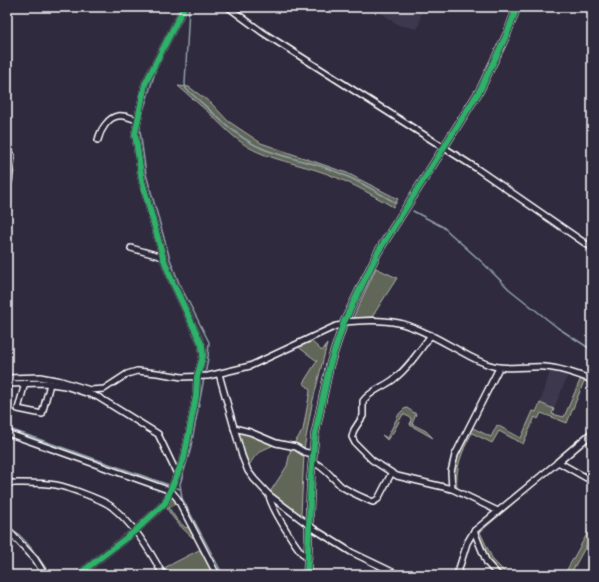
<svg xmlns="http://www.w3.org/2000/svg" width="599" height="582" viewBox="0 0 599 582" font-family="'Gochi Hand',sans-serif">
	<rect width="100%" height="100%" fill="#2f2a3d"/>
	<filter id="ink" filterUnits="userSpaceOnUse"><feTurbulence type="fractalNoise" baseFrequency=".025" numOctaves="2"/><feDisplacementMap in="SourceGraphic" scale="8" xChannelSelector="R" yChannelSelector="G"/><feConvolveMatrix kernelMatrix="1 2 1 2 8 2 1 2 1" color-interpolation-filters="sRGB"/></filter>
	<g filter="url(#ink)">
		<g fill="#3c384e">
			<polygon points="373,7 422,7 419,26 417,29 398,25"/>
			<polygon points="551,368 569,372 554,409 540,403"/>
		</g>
		<g fill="#616659" stroke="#b0b2ac">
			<path d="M178,86l11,1 22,16 17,18 33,22 86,30 51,26 -5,8c-25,-15 -49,-28 -77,-37 -22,-7 -46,-11 -66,-22 -16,-9 -29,-24 -42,-36 -10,-9 -20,-17 -30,-26z"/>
			<polygon points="376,268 397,278 372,317 353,318"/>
			<polygon points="310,340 322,351 327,344 312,404 304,449 296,446 276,442 248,428 281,441 293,443 295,442 303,430 310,391 308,387 303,383 317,361 297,346"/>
			<path d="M581,378l4,1 -18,44 -26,-10 -3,6 -3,-2 -12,27 -24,-13 -7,12 -20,-10c-10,18 -17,35 -15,56l-4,-2 2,-27 16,-33 20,10 6,-12 24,13 12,-27 3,1 4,-9 14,6 -2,5 12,3z"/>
			<polygon points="404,409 407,408 416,414 412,424 426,431 433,438 410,425 411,418 403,414 394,431 387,440 382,435 387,438 399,414"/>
			<path d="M239,431l6,1 29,13c-16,7 -16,6 -26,22l-10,-35z"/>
			<polygon points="291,448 295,449 304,454 301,514 300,515 270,492 287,466"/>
			<polygon points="556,466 557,466 480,532 493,560 508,575 500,575 490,564 477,532"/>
			<path d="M173,497l5,6 -9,5 8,12 9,8 4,-2 5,10 -2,2c-11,-10 -21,-19 -27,-32l4,-7z"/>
			<polygon points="592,525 592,535 570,575 564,575"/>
			<polygon points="201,549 214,575 165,575 162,569"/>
		</g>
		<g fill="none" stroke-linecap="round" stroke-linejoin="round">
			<g stroke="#92a1aa" stroke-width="1.5">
				<polyline points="188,7 156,69 141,118 140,130 146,174 170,259 179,283 209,342 208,358 205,375"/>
				<path d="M189,7l-4,77 1,5c21,17 45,44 69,56 17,9 37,13 55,18 31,8 59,24 86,40"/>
				<polyline points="413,211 443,227 483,263 509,289 558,328 592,350"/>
				<polyline points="204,378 190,451 180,484 182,498 223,575"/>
				<polyline points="7,428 169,485"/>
				<polyline points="175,487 180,489"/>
				<path d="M7,525c18,12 32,32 43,50"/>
			</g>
			<g stroke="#fff" stroke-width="8">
				<g id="minor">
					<polyline points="228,7 262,32 476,168 592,248"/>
					<path d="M98,140c2,-9 10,-23 20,-24 6,-1 13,2 19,4"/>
					<polyline points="7,151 11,154 12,156 9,182 7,183"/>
					<polyline points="131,248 163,257"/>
					<path d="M344,322c47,-5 64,0 105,23 15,8 28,17 44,21 16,4 35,0 52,1 16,1 32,7 47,13"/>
					<path d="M431,335c-11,15 -22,32 -37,44 -10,8 -23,11 -31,22v15l-9,14 -2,7 3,6 17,17 25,16 55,13 46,22"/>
					<polyline points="219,374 242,456 248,471 254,479 269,495 314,529 351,552 399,575"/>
					<polyline points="7,378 40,377 61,381 90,390 104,389 127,374 137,371 157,373 182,377 208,376 250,366 323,332 336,326 343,325"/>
					<polyline points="25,383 18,409 42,414 50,384"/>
					<polyline points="7,384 44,383 65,386 98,397 158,434 177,474"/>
					<polyline points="234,428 250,432 276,443 296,447 304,452 313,454"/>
					<polyline points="7,433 171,491 177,498 217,575"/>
					<path d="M312,462c11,3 20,16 29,24 10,7 21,11 32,16l5,-3 13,-25"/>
					<path d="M7,483c16,0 33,-1 49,2 11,2 48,15 56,22 22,18 38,43 51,68"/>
					<polyline points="452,489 451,472 455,455 499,368"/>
					<path d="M269,495c1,11 29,57 39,64"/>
					<polyline points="7,529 35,559 45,575"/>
					<polyline points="474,531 487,563 498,575"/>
					<polyline points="78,575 135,531 165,503 184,458 196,396 197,377 203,356 202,345 172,281 163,257 142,181 135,134 145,84 184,7"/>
					<polyline points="457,575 467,543 474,531 558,462 592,481"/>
				</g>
			</g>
			<g stroke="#fff" stroke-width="9">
				<g id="tertiary">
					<polyline points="558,462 592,433"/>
					<polyline points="307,575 311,476 315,434 330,364 344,322 378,252 480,90 507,34 517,7"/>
				</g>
			</g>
			<use href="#minor" stroke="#2f2a3d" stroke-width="5"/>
			<use href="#tertiary" stroke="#2f2a3d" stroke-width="6"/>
			<g stroke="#2f2a3d" stroke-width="8">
				<g id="cycleway">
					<polyline points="78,575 135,531 165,503 184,458 196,396 197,377 203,356 202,345 172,281 163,257 142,181 135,134 145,84 184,7"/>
					<polyline points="307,575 311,476 315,434 330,364 344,322 378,252 480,90 507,34 517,7"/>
				</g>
			</g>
			<use href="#cycleway" stroke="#2db169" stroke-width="6"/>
		</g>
	</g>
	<rect width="599" height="582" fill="none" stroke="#2f2a3d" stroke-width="24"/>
	<rect x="12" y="12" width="575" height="558" fill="none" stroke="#fff" stroke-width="1.5" filter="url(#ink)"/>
</svg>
